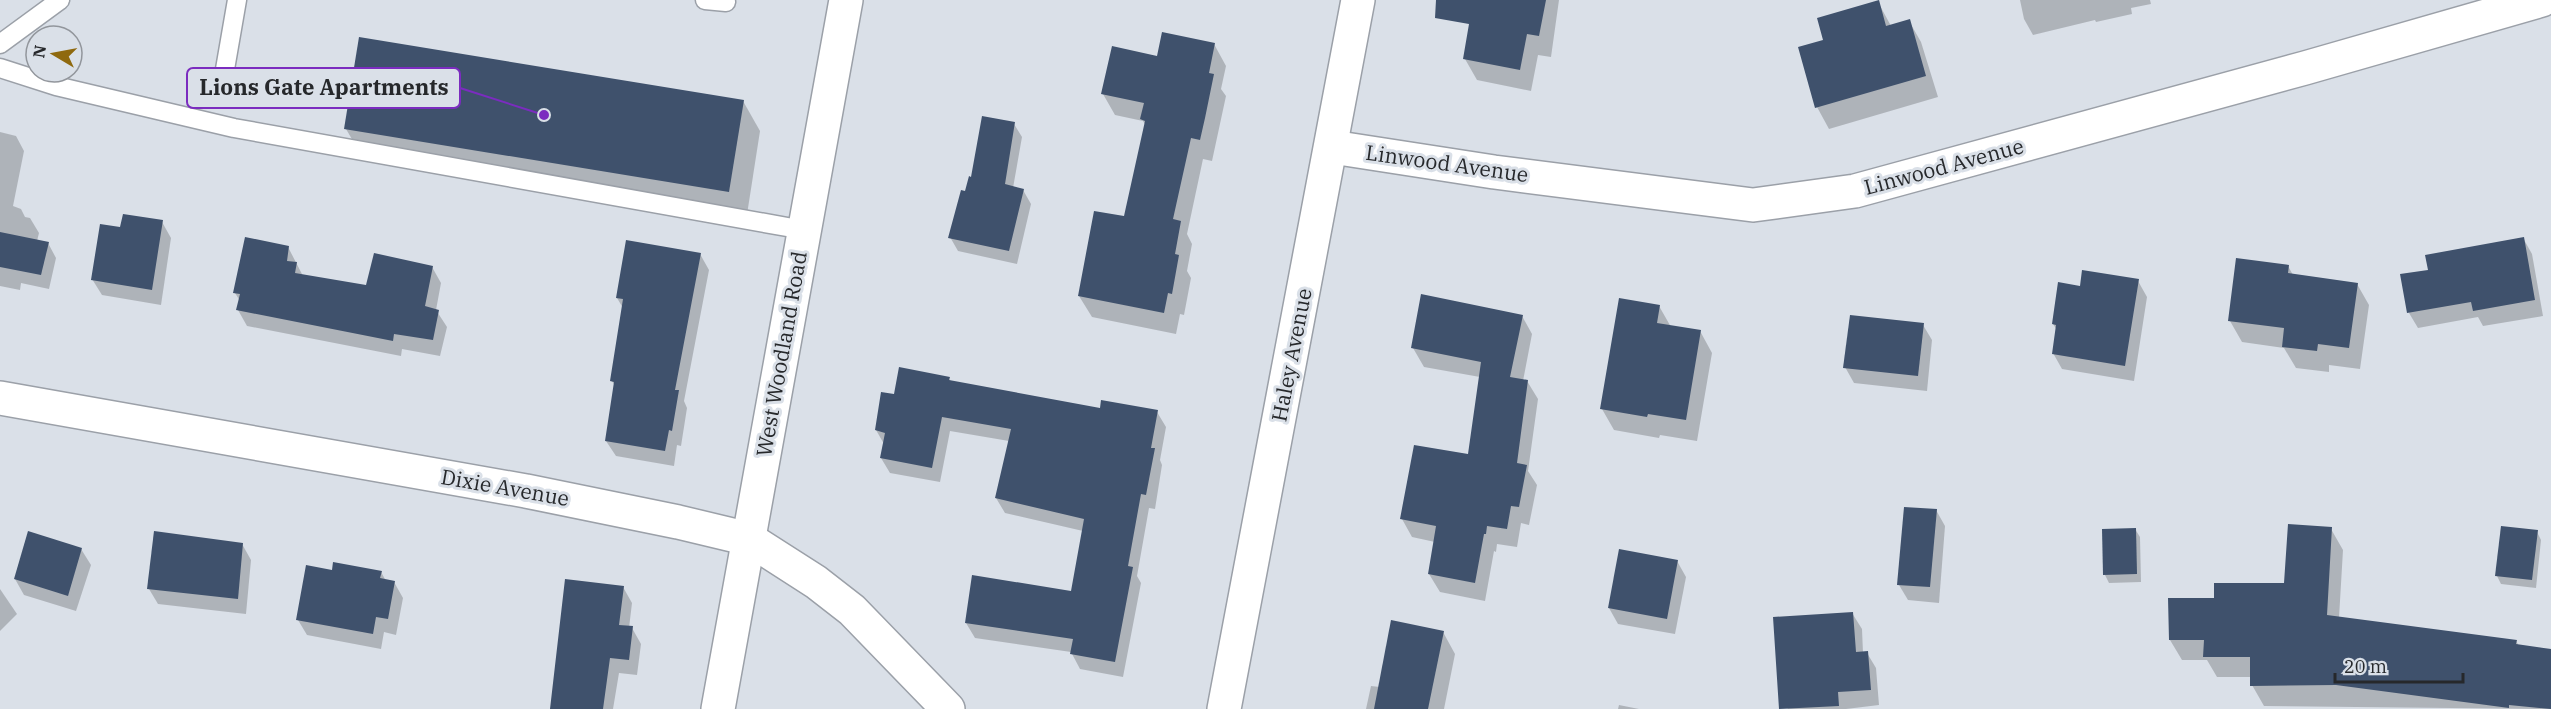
<svg xmlns="http://www.w3.org/2000/svg" width="2551" height="709" viewBox="0 0 2551 709" font-family="'IBM Plex Serif',serif">
	<rect width="100%" height="100%" fill="#dae0e8"/>
	<g fill="#0003">
		<polygon points="1475,0 1559,0 1551,57 1538,55 1531,91 1477,80 1465,59"/>
		<polygon points="2020,0 2150,0 2151,4 2131,8 2132,14 2096,22 2095,20 2033,35 2024,19"/>
		<polygon points="1878,2 1891,26 1909,21 1921,42 1938,97 1829,129 1817,107 1825,41"/>
		<polygon points="1214,44 1226,66 1221,89 1226,96 1212,161 1203,159 1187,234 1192,244 1187,271 1191,278 1184,315 1180,314 1176,334 1092,317 1079,296 1125,218 1146,126 1143,121 1115,115 1103,94 1158,58"/>
		<polygon points="743,101 760,131 746,221 363,158 346,129"/>
		<polygon points="1014,124 1022,137 1013,188 1023,190 1031,204 1017,264 958,251 950,237 973,178"/>
		<polygon points="0,132 16,136 24,151 13,206 21,209 25,217 30,218 39,233 37,241 48,243 56,258 49,289 21,283 20,290 0,286"/>
		<polygon points="162,222 171,238 161,305 102,295 92,279 122,229"/>
		<polygon points="2523,238 2532,254 2543,316 2483,326 2478,317 2418,328 2409,313 2429,271"/>
		<polygon points="288,247 303,276 368,287 432,267 441,283 436,310 447,327 440,356 402,349 401,356 247,326 238,310 240,301 235,293"/>
		<polygon points="700,254 709,270 684,401 687,408 681,446 677,445 674,466 616,456 606,441 615,386 612,381 623,308 617,298"/>
		<polygon points="2288,266 2293,275 2357,284 2369,305 2360,369 2329,365 2329,372 2296,368 2284,348 2242,342 2230,321"/>
		<polygon points="2138,281 2147,297 2134,381 2062,369 2053,353 2057,330 2053,324 2081,287"/>
		<polygon points="1659,306 1671,327 1700,331 1712,353 1697,441 1660,435 1659,438 1614,430 1602,409"/>
		<polygon points="1522,316 1532,334 1523,381 1527,381 1538,399 1528,471 1537,485 1529,525 1521,523 1517,547 1497,544 1496,552 1494,551 1485,601 1440,592 1429,574 1435,542 1412,537 1402,519 1469,456 1480,377 1424,367 1413,348"/>
		<polygon points="1923,325 1932,340 1927,391 1854,383 1845,367"/>
		<polygon points="949,378 951,382 1101,410 1157,412 1166,427 1160,460 1162,465 1155,509 1149,508 1137,576 1141,583 1123,677 1080,669 1071,652 975,638 966,623 1072,593 1083,531 1005,513 996,498 1009,441 950,431 940,482 890,473 881,458 884,444 876,430 895,396"/>
		<polygon points="1936,510 1945,526 1939,603 1908,600 1899,585"/>
		<polygon points="2135,529 2140,537 2141,582 2109,583 2105,575"/>
		<polygon points="2331,529 2343,550 2339,618 2516,641 2519,646 2551,650 2551,709 2264,706 2252,685 2252,677 2217,677 2207,660 2182,660 2170,640 2215,600 2286,584"/>
		<polygon points="2537,532 2541,540 2536,588 2501,584 2497,576"/>
		<polygon points="242,544 251,560 246,614 158,604 149,589"/>
		<polygon points="81,549 91,565 76,611 24,595 15,579"/>
		<polygon points="1677,561 1686,577 1675,634 1618,624 1609,608"/>
		<polygon points="333,572 381,572 386,581 394,582 403,598 396,635 384,632 381,649 307,635 298,620"/>
		<polygon points="623,587 632,603 629,628 632,628 641,644 637,675 619,673 613,709 550,709"/>
		<polygon points="0,589 17,614 0,631"/>
		<polygon points="1852,613 1862,629 1863,653 1867,653 1876,668 1879,705 1846,709 1788,709 1779,694"/>
		<polygon points="1443,632 1455,654 1444,709 1366,709 1371,686 1380,687"/>
		<polygon points="1619,705 1639,709 1618,709"/>
	</g>
	<g fill="#3f516c">
		<polygon points="1436,0 1546,0 1539,36 1527,34 1520,70 1463,59 1469,24 1435,18"/>
		<polygon points="1879,0 1886,26 1910,19 1926,76 1815,108 1798,47 1823,40 1817,18"/>
		<polygon points="1162,32 1215,43 1209,73 1214,74 1205,118 1200,140 1191,138 1173,219 1181,221 1175,254 1179,255 1172,294 1168,293 1164,313 1078,296 1094,211 1124,216 1145,121 1140,119 1144,103 1101,94 1112,46 1157,56"/>
		<polygon points="359,37 744,100 729,192 344,129"/>
		<polygon points="982,116 1015,122 1005,184 1024,189 1009,251 948,238 961,190 965,191 969,176 971,177"/>
		<polygon points="123,214 163,220 152,290 91,280 100,224 120,227"/>
		<polygon points="0,232 49,242 41,275 0,267"/>
		<polygon points="245,237 289,246 287,261 297,262 295,273 366,285 374,253 433,266 425,306 439,310 433,340 394,334 393,341 236,310 240,294 233,293"/>
		<polygon points="2524,237 2535,300 2473,311 2471,302 2407,313 2400,274 2428,270 2425,255"/>
		<polygon points="626,240 701,253 675,390 679,390 672,431 669,430 665,451 605,441 614,382 610,381 623,299 616,298"/>
		<polygon points="2236,258 2289,265 2288,273 2358,283 2349,348 2318,344 2317,351 2282,347 2284,328 2228,321"/>
		<polygon points="2082,270 2139,279 2125,366 2052,354 2056,325 2052,324 2058,282 2080,286"/>
		<polygon points="1421,294 1523,315 1510,377 1528,380 1517,463 1527,465 1519,507 1511,506 1507,529 1487,526 1486,534 1484,534 1475,583 1428,574 1436,526 1400,519 1414,445 1468,454 1481,362 1411,348"/>
		<polygon points="1619,298 1660,305 1657,323 1701,330 1686,420 1648,414 1647,417 1600,409"/>
		<polygon points="1850,315 1924,323 1918,376 1843,368"/>
		<polygon points="899,367 950,377 949,380 1100,408 1101,400 1158,410 1151,448 1155,448 1146,495 1141,494 1128,566 1133,567 1115,662 1070,654 1073,639 965,623 972,575 1071,591 1084,519 995,498 1011,429 942,417 932,468 880,458 885,433 875,430 881,392 894,394"/>
		<polygon points="1904,507 1937,509 1930,587 1897,585"/>
		<polygon points="2288,524 2332,527 2327,615 2517,640 2516,644 2551,649 2551,709 2509,705 2509,708 2336,685 2250,686 2250,657 2203,657 2204,640 2169,640 2168,598 2214,598 2214,583 2284,583"/>
		<polygon points="2501,526 2538,530 2532,580 2495,576"/>
		<polygon points="2136,528 2137,574 2103,575 2102,529"/>
		<polygon points="28,531 82,548 68,596 14,579"/>
		<polygon points="154,531 243,543 238,599 147,589"/>
		<polygon points="1619,549 1678,560 1667,619 1608,608"/>
		<polygon points="333,562 382,571 380,578 395,581 388,619 376,617 373,634 296,620 306,565 332,570"/>
		<polygon points="565,579 624,586 619,625 633,626 629,660 610,658 603,709 550,709"/>
		<polygon points="1853,612 1856,652 1868,651 1871,690 1838,692 1839,706 1779,709 1773,617"/>
		<polygon points="1391,620 1444,631 1428,709 1374,709"/>
	</g>
	<g fill="none" stroke-linecap="round" stroke-linejoin="round">
		<g stroke="#9ba0a8" stroke-width="21">
			<g id="service">
				<polyline points="705,0 726,2"/>
				<polyline points="0,44 60,0"/>
				<polyline points="0,68 56,86 234,128 804,230"/>
				<polyline points="224,75 237,0"/>
			</g>
		</g>
		<g stroke="#9ba0a8" stroke-width="36">
			<g id="minor">
				<polyline points="1332,147 1494,172 1753,205 1855,191 2305,68 2542,0"/>
				<polyline points="0,398 526,491 678,522 749,539 816,582 852,610 948,709"/>
				<polyline points="718,709 846,0"/>
				<polyline points="1224,709 1358,0"/>
			</g>
		</g>
		<use href="#service" stroke="#fff" stroke-width="18"/>
		<use href="#minor" stroke="#fff" stroke-width="33"/>
	</g>
	<g text-anchor="middle" stroke-width="6" stroke-linejoin="round" paint-order="stroke">
		<g font-size="21" fill="#26282b" stroke="#dae0e8">
			<text transform="translate(1447 164) rotate(8)" y="7">Linwood Avenue</text>
			<text transform="translate(1944 167) rotate(-15)" y="7">Linwood Avenue</text>
			<text transform="translate(782 354) rotate(-80)" y="7">West Woodland Road</text>
			<text transform="translate(1292 355) rotate(-79)" y="7">Haley Avenue</text>
			<text transform="translate(505 488) rotate(10)" y="7">Dixie Avenue</text>
		</g>
	</g>
	<path fill="none" stroke="#7b2cbf" stroke-width="2" d="M544 115L460 88"/>
	<circle fill="#7b2cbf" stroke="#dae0e8" stroke-width="2" cx="544" cy="115" r="6"/>
	<rect fill="#dae0e8" stroke="#7b2cbf" stroke-width="2" x="187" y="68" width="273" height="40" rx="6"/>
	<g font-size="22" text-anchor="middle" font-weight="bold" fill="#26282b">
		<text x="324" y="95">Lions Gate Apartments</text>
	</g>
	<g transform="translate(54 54) rotate(280)"><circle r="28" fill="#dae0e8" stroke="#92969c" stroke-width="1.5"/>
	<path d="M0-4.5L10 22L0 15L-10 22Z" fill="#8f690e"/>
	<text y="-9" font-size="16" font-weight="bold" text-anchor="middle" fill="#26282b">N</text>
	</g>
	<path d="M2335 673v9h128v-9" fill="none" stroke="#26282b" stroke-width="3"/>
	<text x="2344" y="673" font-size="18" fill="#26282b" stroke="#dae0e8" stroke-width="4.5" paint-order="stroke">20 m</text>
</svg>
